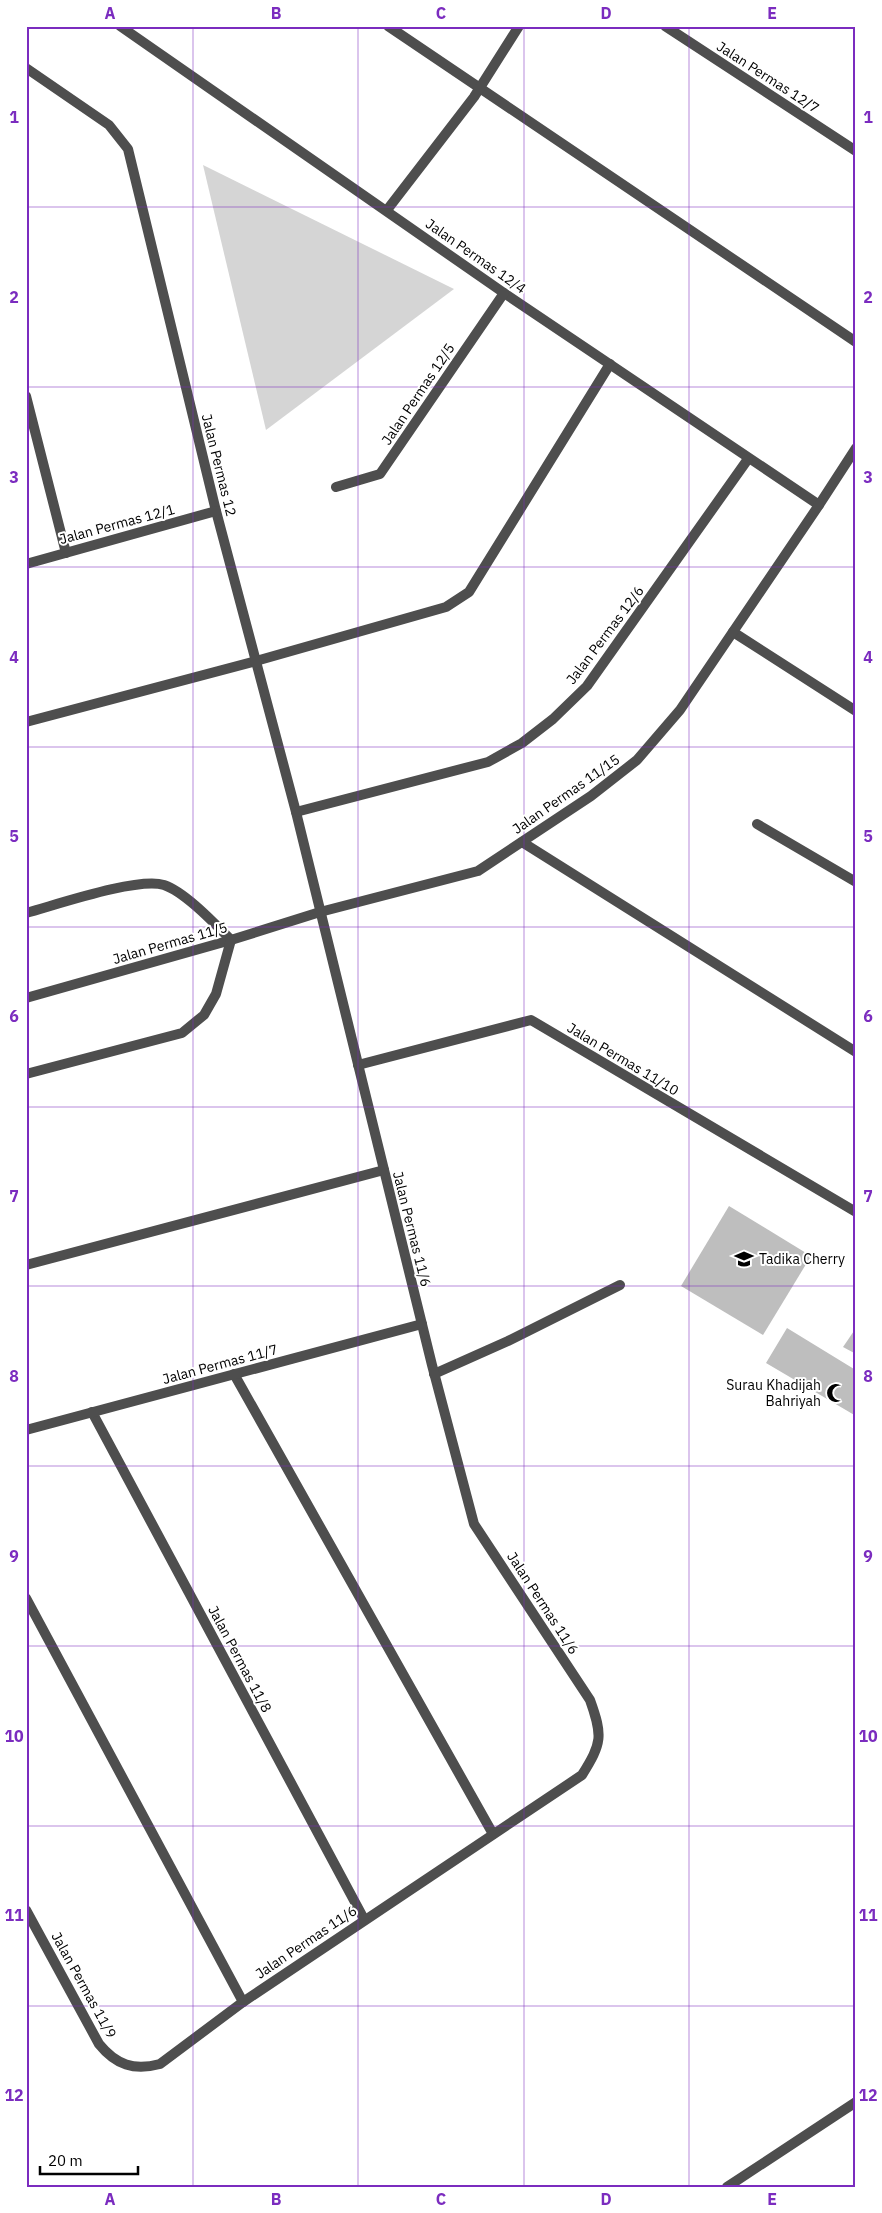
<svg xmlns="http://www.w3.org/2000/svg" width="882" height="2213" viewBox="0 0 882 2213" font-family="'IBM Plex Sans',sans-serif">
	<rect width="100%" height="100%" fill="#fff"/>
	<polygon fill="#d5d5d5" points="203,165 454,289 266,430"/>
	<g fill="#bebebe">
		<polygon points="729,1206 811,1256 763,1335 681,1286"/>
		<polygon points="787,1328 854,1369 856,1367 856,1416 766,1363"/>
		<polygon points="856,1328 856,1354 843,1347"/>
	</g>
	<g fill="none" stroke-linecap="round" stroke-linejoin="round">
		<g stroke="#4e4e4e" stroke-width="10">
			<polyline points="388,26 856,342"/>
			<polyline points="387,210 474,97 519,26"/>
			<polyline points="26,396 66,553"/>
			<polyline points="733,632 856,711"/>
			<polyline points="26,722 256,661 446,607 469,592 610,364"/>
			<polyline points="522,842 856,1052"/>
			<polyline points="26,1265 384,1170"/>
			<polyline points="234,1374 493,1834"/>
			<polyline points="434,1374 508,1341 620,1285"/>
			<polyline points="26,1598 243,2002"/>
		</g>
		<g stroke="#4e4e4e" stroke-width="10">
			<polyline points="120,26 504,293 819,505"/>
			<polyline points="665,26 856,151"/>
			<path d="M26,68l83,57 19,24 88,362 80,301 136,553 42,159 116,176c13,36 12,43 -8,75l-339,227 -83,62c-26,7 -44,1 -61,-20l-73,-134"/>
			<polyline points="336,487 380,474 504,293"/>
			<polyline points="26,564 216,511"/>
			<polyline points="296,812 488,762 522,743 553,719 587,686 748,459"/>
			<polyline points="757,824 856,882"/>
			<path d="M26,913c30,-8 111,-36 138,-28 21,7 51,39 67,55"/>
			<polyline points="26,998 231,940 320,912 478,871 591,796 637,760 680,710 819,505 856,448"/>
			<polyline points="358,1065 531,1020 856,1212"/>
			<polyline points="26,1074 182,1033 204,1015 216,994 231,940"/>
			<polyline points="92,1412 364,1919"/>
			<polyline points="26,1430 422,1324"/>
			<polyline points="727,2187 856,2102"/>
		</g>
	</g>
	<path fill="none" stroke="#7b2cbf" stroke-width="1" stroke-opacity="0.55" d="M193,26v2161M358,26v2161M524,26v2161M689,26v2161M26,207h830M26,387h830M26,567h830M26,747h830M26,927h830M26,1107h830M26,1286h830M26,1466h830M26,1646h830M26,1826h830M26,2006h830"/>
	<defs>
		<g id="school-bare" transform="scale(1.5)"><path d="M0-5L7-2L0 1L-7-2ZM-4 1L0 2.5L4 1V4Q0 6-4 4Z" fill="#000" stroke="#fff" stroke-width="2.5" paint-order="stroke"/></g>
		<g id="mosque-bare" transform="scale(1.5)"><path d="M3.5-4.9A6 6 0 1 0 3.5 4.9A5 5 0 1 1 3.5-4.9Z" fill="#000" stroke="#fff" stroke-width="2.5" paint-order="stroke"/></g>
	</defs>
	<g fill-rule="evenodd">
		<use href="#school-bare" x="744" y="1259"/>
		<use href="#mosque-bare" x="836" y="1393"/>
	</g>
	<g text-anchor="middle" stroke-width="4" stroke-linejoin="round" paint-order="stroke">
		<g font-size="14" fill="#000" stroke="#fff">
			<text transform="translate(768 77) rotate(33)" y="5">Jalan Permas 12/7</text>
			<text transform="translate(476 256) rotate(35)" y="5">Jalan Permas 12/4</text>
			<text transform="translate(418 394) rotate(-56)" y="5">Jalan Permas 12/5</text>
			<text transform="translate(219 465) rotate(76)" y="5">Jalan Permas 12</text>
			<text transform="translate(117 524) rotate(-15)" y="5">Jalan Permas 12/1</text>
			<text transform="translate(605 635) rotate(-53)" y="5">Jalan Permas 12/6</text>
			<text transform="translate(566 794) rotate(-35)" y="5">Jalan Permas 11/15</text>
			<text transform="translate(170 943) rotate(-16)" y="5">Jalan Permas 11/5</text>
			<text transform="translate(623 1059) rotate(31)" y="5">Jalan Permas 11/10</text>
			<text transform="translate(412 1229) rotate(76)" y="5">Jalan Permas 11/6</text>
			<text transform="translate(220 1364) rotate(-15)" y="5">Jalan Permas 11/7</text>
			<text transform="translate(543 1603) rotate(57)" y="5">Jalan Permas 11/6</text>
			<text transform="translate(240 1659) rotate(62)" y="5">Jalan Permas 11/8</text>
			<text transform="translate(306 1942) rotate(-34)" y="5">Jalan Permas 11/6</text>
			<text transform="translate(84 1985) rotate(61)" y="5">Jalan Permas 11/9</text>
		</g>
		<g font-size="14" fill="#000" stroke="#fff" text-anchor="start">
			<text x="759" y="1264">Tadika Cherry</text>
			<text x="821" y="1390" text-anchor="end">Surau Khadijah<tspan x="821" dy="16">Bahriyah</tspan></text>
		</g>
	</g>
	<rect width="882" height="2213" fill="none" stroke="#ffffff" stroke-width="55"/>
	<path d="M40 2166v8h98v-8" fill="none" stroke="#000000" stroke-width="2.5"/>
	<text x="48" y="2166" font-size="15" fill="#000000" stroke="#ffffff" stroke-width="4" paint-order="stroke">20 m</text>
	<rect x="28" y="28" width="826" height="2158" fill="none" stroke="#7b2cbf" stroke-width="2"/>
	<g font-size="16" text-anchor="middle" font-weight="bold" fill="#7b2cbf">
		<text x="110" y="19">A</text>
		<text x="276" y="19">B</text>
		<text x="441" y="19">C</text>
		<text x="606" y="19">D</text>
		<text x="772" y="19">E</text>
		<text x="14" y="123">1</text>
		<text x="868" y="123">1</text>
		<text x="14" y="303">2</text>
		<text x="868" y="303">2</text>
		<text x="14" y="483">3</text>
		<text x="868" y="483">3</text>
		<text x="14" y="663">4</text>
		<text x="868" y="663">4</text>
		<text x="14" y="842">5</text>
		<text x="868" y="842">5</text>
		<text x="14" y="1022">6</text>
		<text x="868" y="1022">6</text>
		<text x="14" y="1202">7</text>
		<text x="868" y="1202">7</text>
		<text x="14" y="1382">8</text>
		<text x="868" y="1382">8</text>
		<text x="14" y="1562">9</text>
		<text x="868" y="1562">9</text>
		<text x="14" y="1742">10</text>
		<text x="868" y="1742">10</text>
		<text x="14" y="1921">11</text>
		<text x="868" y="1921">11</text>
		<text x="14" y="2101">12</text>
		<text x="868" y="2101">12</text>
		<text x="110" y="2205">A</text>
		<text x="276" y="2205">B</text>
		<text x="441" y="2205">C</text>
		<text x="606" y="2205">D</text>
		<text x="772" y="2205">E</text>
	</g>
</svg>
